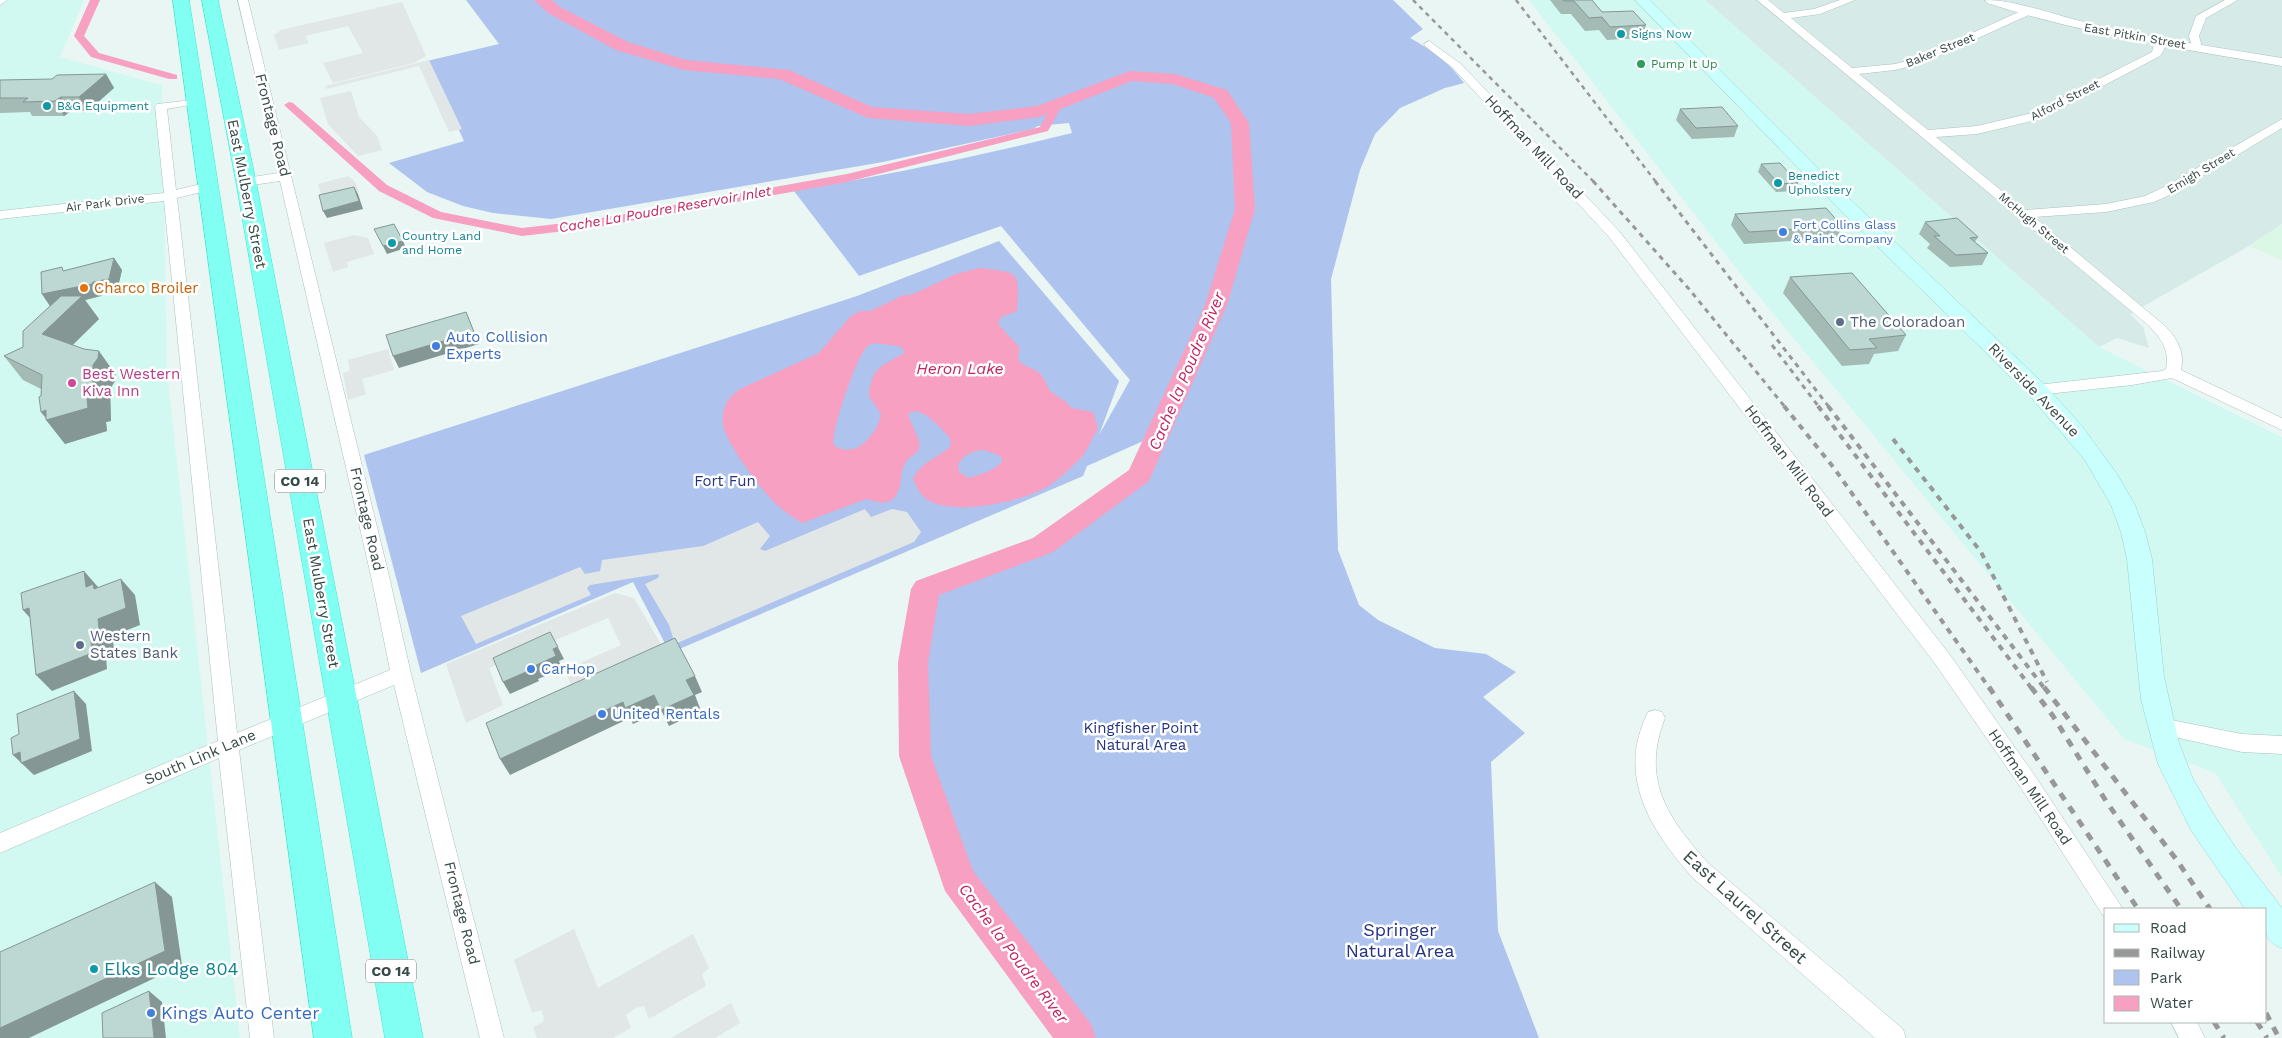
<svg xmlns="http://www.w3.org/2000/svg" width="2282" height="1038" viewBox="0 0 2282 1038" font-family="'Work Sans',sans-serif">
	<rect width="100%" height="100%" fill="#e9f6f4"/>
	<polygon fill="#d6eae8" points="1705,0 2282,0 2282,224 2249,246 2130,314 2143,327 2149,348 2117,338 2099,347"/>
	<g fill="#d2f9f1">
		<polygon points="0,0 84,0 60,57 162,85 167,372 240,1038 0,1038"/>
		<polygon points="1529,0 1705,0 2099,347 2282,437 2282,877 2215,773 2124,739 1743,277"/>
	</g>
	<polygon fill="#dbf7e5" points="2282,224 2282,260 2249,246"/>
	<path fill="#aec3ed" d="M466,0h927l30,29 -13,9c22,12 39,24 54,45l-19,5 -45,20 -25,26 -15,36 -29,109 7,271 21,55 19,15 57,28 51,6 30,18 -33,25 42,36 -34,29 7,169 41,107h-462l-119,-158 -43,-124 -2,-94 13,-73 117,-44 97,-69 19,-42 -72,32 -4,10 -413,177 -37,-71 -212,91 -57,-218 493,-159 142,-55 120,140 -20,54 31,-55 -129,-154 -142,50 -65,-85c93,-16 186,-35 278,-58l-3,-10 -31,3 -5,3 -150,33 -332,57 -58,-6 -30,-7 -36,-14 -38,-29 75,-22 -37,-80 72,-17z"/>
	<g fill="#e1e7e6">
		<polygon points="402,2 426,56 413,63 333,83 323,63 363,53 348,26 305,36 309,43 279,50 274,35 281,30"/>
		<polygon points="429,60 462,129 449,132 419,66 326,89 325,86"/>
		<polygon points="351,91 359,117 377,136 382,150 358,156 328,124 320,98"/>
		<polygon points="349,176 355,182 359,192 323,201 318,184"/>
		<polygon points="354,235 368,238 374,254 347,262 348,267 333,272 324,243"/>
		<polygon points="388,349 394,370 362,379 366,394 348,400 343,373 350,371 348,360"/>
		<polygon points="865,509 871,517 892,509 907,512 921,532 914,542 675,644 669,625 645,584 658,578 659,576 658,574 590,585 587,588 591,595 476,644 461,616 580,567 585,574 600,571 602,560 703,546 758,522 770,536 760,549 765,551"/>
		<polygon points="615,593 634,598 665,651 575,693 564,670 621,645 608,618 489,668 503,705 466,723 446,664"/>
		<polygon points="574,929 598,988 693,934 709,968 702,974 706,986 649,1019 644,1006 636,1008 626,1015 631,1028 613,1038 537,1038 533,1027 543,1022 544,1018 541,1010 532,1013 514,960"/>
		<polygon points="731,1003 740,1023 715,1038 671,1038"/>
	</g>
	<path fill="#f7a0c1" fill-rule="evenodd" d="M980,268c41,5 39,3 37,43l-16,6 -3,7 22,24 -2,8 2,7 17,8 6,6 7,14 16,11 5,6 22,4 5,16c-5,8 -9,19 -14,26 -4,6 -25,25 -31,29 -25,18 -97,34 -125,17 -8,-5 -12,-14 -15,-21 8,-17 24,-21 37,-32l1,-7c-7,-9 -33,-39 -43,-25l12,28 -2,8 -11,9 -5,10 -2,17 -5,10 -5,4 -8,2 -16,-4 -64,24c-11,-7 -22,-14 -31,-24 -12,-13 -46,-58 -48,-74 -1,-17 3,-26 17,-36l79,-36 31,-36 10,-6h10l34,-16h7l45,-21zM875,343l23,3 6,3 -1,5c-22,12 -32,14 -34,42l12,18c-3,20 -27,47 -47,31 -4,-12 22,-85 31,-96 3,-4 6,-5 10,-6zM984,450l17,6 1,6c-9,9 -20,12 -33,16l-10,-6 -1,-8c7,-10 14,-13 26,-14z"/>
	<g fill="none" stroke-linecap="round" stroke-linejoin="round">
		<g fill="#f7a0c1" fill-rule="evenodd">
			<polygon points="90,0 100,0 84,36 99,53 177,75 177,79 169,79 91,57 74,36"/>
			<polygon points="1058,101 1063,104 1048,131 847,182 591,228 522,236 433,218 379,191 284,105 289,102 293,103 387,185 441,212 522,228 591,220 847,174 1040,127 1054,102"/>
		</g>
		<polygon fill="#f7a0c1" fill-rule="evenodd" points="534,0 552,0 560,7 628,42 686,60 789,70 872,107 969,114 1037,106 1130,71 1175,74 1227,90 1249,123 1255,209 1227,305 1149,481 1053,552 939,595 928,662 931,756 973,871 1091,1024 1096,1038 1053,1038 945,891 899,756 898,662 911,589 916,581 1033,538 1129,470 1205,305 1235,209 1231,123 1214,98 1173,84 1132,81 1040,117 969,126 868,118 779,79 684,70 616,50 548,13"/>
		<g stroke="#aac2bf" stroke-width="1">
			<g id="minor">
				<polygon points="238,0 248,0 389,576 411,674 504,1038 480,1038 394,685 239,750 274,1038 250,1038 219,758 0,853 0,833 218,741 164,201 0,219 0,211 164,193 155,106 157,104 201,99 203,101 201,103 167,109 176,190 209,182 215,186 214,189 177,198 237,733 390,670 371,576 280,181 246,186 240,182 246,178 278,173"/>
				<path d="M1757,0h11l16,13 30,-4 26,-9h15l-35,14 -29,4 61,50 43,-4 20,-5 108,-49h8v4l-108,49 -28,7 -36,4 69,56 49,-4 55,-13 120,-61 3,-13h8l1,11 -4,6 -120,63 -63,15 -41,3 89,73 81,-6 39,-8 21,-10 116,-67v9l-106,64 -22,10 -48,10 -72,5 130,108c13,13 21,26 17,45l101,48v12l-110,-52 -40,7 -95,10 -6,-1 -2,-4 2,-4 6,-1 125,-14 4,-2c4,-19 -5,-31 -18,-44z"/>
				<polygon points="2225,0 2238,0 2206,18 2199,36 2202,47 2197,50 2193,49 2189,36 2196,16"/>
				<polygon points="1429,41 1461,64 1619,231 1950,655 2035,776 2123,909 2106,909 2106,917 2104,917 2021,788 1936,665 1609,237 1453,68 1425,46 1424,44"/>
				<path d="M1655,710l7,2 3,6c-24,62 2,99 43,145l195,166 3,9h-31l-183,-161c-42,-48 -76,-101 -44,-165z"/>
				<polygon points="2161,718 2242,734 2282,736 2282,754 2242,752 2161,734 2154,732 2151,726 2154,720"/>
				<polygon points="2171,1022 2197,1022 2205,1038 2179,1038"/>
			</g>
		</g>
		<g stroke="#aac2bf" stroke-width="1">
			<g id="tertiary">
				<polygon points="0,0 7,0 0,5"/>
				<path d="M1985,0c34,0 77,18 112,25 61,14 123,23 185,33v8c-100,-17 -199,-32 -295,-63z"/>
			</g>
		</g>
		<g stroke="#93d6d2" stroke-width="1">
			<path id="secondary" d="M1635,0h15l180,180 215,205 37,41 35,48 18,31 10,27 7,27 12,118 15,66 14,36 19,33 24,36 46,60v40c-21,-8 -16,-19 -16,-39h-21l-54,-79 -33,-66 -17,-65 -14,-140 -6,-27 -10,-27 -26,-45 -56,-65 -211,-207z"/>
		</g>
		<g stroke="#2decce" stroke-width="1">
			<g id="trunk">
				<polygon points="173,0 189,0 352,1038 314,1038"/>
				<polygon points="202,0 218,0 256,182 423,1038 385,1038 236,182"/>
			</g>
		</g>
		<use href="#minor" fill="#fff" fill-rule="evenodd"/>
		<use href="#tertiary" fill="#fff" fill-rule="evenodd"/>
		<use href="#secondary" fill="#c9fffd" fill-rule="evenodd"/>
		<use href="#trunk" fill="#81fff2" fill-rule="evenodd"/>
		<g stroke="#989898" stroke-width="2.5" stroke-dasharray="4.5 4.5" stroke-linecap="butt">
			<polyline points="1413,0 1594,182"/>
			<polyline points="1516,0 1656,182"/>
		</g>
		<g stroke="#989898" stroke-width="3" stroke-dasharray="5 5" stroke-linecap="butt">
			<polyline points="1593,181 1689,289 1785,407"/>
			<polyline points="1655,181 1829,407"/>
			<polyline points="1772,345 1819,407"/>
		</g>
		<g stroke="#989898" stroke-width="4" stroke-dasharray="6 6" stroke-linecap="butt">
			<polyline points="1784,406 1834,468 1990,689"/>
			<polyline points="1818,406 2032,689"/>
			<polyline points="1828,406 2045,689"/>
			<polyline points="1893,439 1981,552 2047,682"/>
		</g>
		<g stroke="#989898" stroke-width="5" stroke-dasharray="8 8" stroke-linecap="butt">
			<polyline points="1989,687 2138,909"/>
			<polyline points="2031,687 2053,716 2106,801 2181,909"/>
			<polyline points="2044,687 2176,859 2210,909"/>
			<polyline points="2266,1013 2279,1038"/>
			<polyline points="2214,1022 2224,1038"/>
			<polyline points="2257,1022 2267,1038"/>
		</g>
	</g>
	<g fill="#a3bab5">
		<polygon points="1550,0 1592,0 1602,12 1646,25 1642,38 1607,40 1599,30 1585,31 1571,14 1561,14"/>
		<polygon points="106,74 114,88 88,111 71,111 64,116 32,116 30,112 0,113 0,98 52,79"/>
		<polygon points="1680,109 1738,126 1734,137 1692,139 1676,120"/>
		<polygon points="1761,164 1798,183 1794,191 1776,192 1758,172"/>
		<polygon points="1735,214 1842,226 1837,238 1744,244 1731,225"/>
		<polygon points="1925,222 1978,237 1975,242 1988,253 1982,265 1950,267 1927,248 1930,244 1919,234"/>
		<polygon points="114,258 122,270 117,291 102,294 101,296 85,300 99,319 73,345 116,375 115,381 110,389 111,421 106,422 107,431 65,444 41,412 41,389 23,380 4,356 23,347 50,306 42,294 64,271"/>
		<polygon points="1790,277 1906,335 1898,351 1874,354 1869,364 1842,366 1783,293"/>
	</g>
	<g fill="#849794">
		<polygon points="106,74 114,88 88,111 79,97"/>
		<polygon points="61,97 71,111 64,116 55,101"/>
		<polygon points="354,187 358,194 363,209 327,218 323,211"/>
		<polygon points="403,241 406,248 387,254 383,246"/>
		<polygon points="114,258 122,270 117,291 102,294 101,296 85,300 99,319 60,357 42,334 50,306 42,294 93,282"/>
		<polygon points="466,312 479,344 399,368 393,356"/>
		<polygon points="99,351 116,375 115,381 110,389 111,421 106,422 107,431 65,444 46,420 48,420 41,412 87,399 93,365"/>
		<polygon points="84,571 98,587 98,590 86,587"/>
		<polygon points="121,579 135,595 140,625 112,636 115,654 106,657 107,669 52,691 36,675 91,641 98,619"/>
		<polygon points="29,608 38,627 23,610"/>
		<polygon points="550,632 564,659 559,661 562,669 538,679 539,681 510,694 503,682 532,667 553,649"/>
		<polygon points="695,676 702,692 695,695 701,711 669,726 661,710 686,680"/>
		<polygon points="74,691 86,704 92,751 34,775 13,755"/>
		<polygon points="654,695 662,711 633,724 630,718 510,775 500,759 623,702"/>
		<polygon points="155,882 172,897 182,965 29,1038 0,1038 0,1028"/>
		<polygon points="149,991 162,1002 166,1038 154,1038"/>
	</g>
	<g fill="#bdd8d3" stroke="#849794">
		<polygon points="1563,0 1592,0 1602,12 1633,11 1646,25 1610,27 1602,17 1589,18 1574,1 1564,1"/>
		<polygon points="106,74 79,97 61,97 55,101 23,102 28,98 0,98 0,80 52,79 57,75"/>
		<polygon points="1722,107 1738,126 1696,128 1680,109"/>
		<polygon points="1780,163 1798,183 1779,184 1761,164"/>
		<polygon points="354,187 359,201 323,211 319,195"/>
		<polygon points="1826,208 1842,226 1749,232 1735,214"/>
		<polygon points="1957,218 1978,237 1970,238 1988,253 1956,255 1934,236 1940,236 1925,222"/>
		<polygon points="394,224 403,241 383,246 374,229"/>
		<polygon points="114,258 109,279 93,282 92,284 42,294 41,272 62,267 63,271"/>
		<polygon points="1852,273 1906,335 1869,339 1877,348 1850,350 1790,277"/>
		<polygon points="61,296 82,296 42,334 84,349 99,351 98,358 93,365 93,397 87,399 88,408 46,420 46,410 41,412 39,397 41,396 42,375 4,356 23,347 23,331"/>
		<polygon points="466,312 474,332 393,356 386,335"/>
		<polygon points="84,571 86,587 93,584 94,589 121,579 126,608 98,619 100,637 91,641 92,653 36,675 29,608 23,610 21,593"/>
		<polygon points="550,632 558,647 553,649 556,656 532,667 533,669 503,682 493,658"/>
		<polygon points="675,638 695,676 686,680 694,695 661,710 654,695 625,708 623,702 500,759 486,723"/>
		<polygon points="74,691 80,739 21,763 20,752 13,755 11,738 19,734 17,714"/>
		<polygon points="155,882 165,951 0,1028 0,952"/>
		<polygon points="149,991 154,1038 103,1038 102,1013"/>
	</g>
	<g fill="#0f9aa8" stroke="#fff" stroke-width="2">
		<circle cx="1621" cy="34" r="5"/>
		<circle cx="47" cy="106" r="5"/>
		<circle cx="1778" cy="183" r="5"/>
		<circle cx="392" cy="243" r="5"/>
		<circle cx="94" cy="969" r="5"/>
	</g>
	<circle fill="#2e9e5b" stroke="#fff" stroke-width="2" cx="1641" cy="64" r="5"/>
	<g fill="#3f7fe0" stroke="#fff" stroke-width="2">
		<circle cx="1783" cy="232" r="5"/>
		<circle cx="436" cy="346" r="5"/>
		<circle cx="531" cy="669" r="5"/>
		<circle cx="602" cy="714" r="5"/>
		<circle cx="151" cy="1013" r="5"/>
	</g>
	<circle fill="#e8710a" stroke="#fff" stroke-width="2" cx="84" cy="288" r="5"/>
	<g fill="#5c6f8a" stroke="#fff" stroke-width="2">
		<circle cx="1840" cy="322" r="5"/>
		<circle cx="80" cy="645" r="5"/>
	</g>
	<circle fill="#d1479c" stroke="#fff" stroke-width="2" cx="72" cy="383" r="5"/>
	<g text-anchor="middle" stroke-width="5" stroke-linejoin="round" paint-order="stroke">
		<g font-size="12" fill="#0d838f" stroke="#fff" text-anchor="start">
			<text x="1631" y="38">Signs Now</text>
			<text x="57" y="110">B&amp;G Equipment</text>
			<text x="1788" y="180">Benedict<tspan x="1788" dy="14">Upholstery</tspan></text>
			<text x="402" y="240">Country Land<tspan x="402" dy="14">and Home</tspan></text>
		</g>
		<g font-size="12" fill="#364a47" stroke="#fff">
			<text transform="translate(2135 36) rotate(10)" y="4">East Pitkin Street</text>
			<text transform="translate(1940 50) rotate(-22)" y="4">Baker Street</text>
			<text transform="translate(2065 100) rotate(-27)" y="4">Alford Street</text>
			<text transform="translate(2201 171) rotate(-31)" y="4">Emigh Street</text>
			<text transform="translate(105 203) rotate(-7)" y="4">Air Park Drive</text>
			<text transform="translate(2034 223) rotate(40)" y="4">McHugh Street</text>
		</g>
		<g font-size="12" fill="#27864d" stroke="#fff" text-anchor="start">
			<text x="1651" y="68">Pump It Up</text>
		</g>
		<g font-size="12" fill="#366cbe" stroke="#fff" text-anchor="start">
			<text x="1793" y="229">Fort Collins Glass<tspan x="1793" dy="14">&amp; Paint Company</tspan></text>
		</g>
		<g font-size="14" font-style="italic" fill="#c1245e" stroke="#fff">
			<text transform="translate(665 209) rotate(-10)" y="5">Cache La Poudre Reservoir Inlet</text>
		</g>
		<g fill="#fff" stroke="#72807e" stroke-width="1">
			<rect x="275" y="469.5" width="50" height="23" rx="4"/>
			<rect x="366" y="959.5" width="50" height="23" rx="4"/>
		</g>
		<g font-size="14" font-weight="bold" fill="#364a47">
			<text x="300" y="486">CO 14</text>
			<text x="391" y="976">CO 14</text>
		</g>
		<g font-size="15" fill="#364a47" stroke="#fff">
			<text transform="translate(273 125) rotate(76)" y="5">Frontage Road</text>
			<text transform="translate(1534 147) rotate(47)" y="5">Hoffman Mill Road</text>
			<text transform="translate(247 194) rotate(79)" y="5">East Mulberry Street</text>
			<text transform="translate(2034 390) rotate(46)" y="5">Riverside Avenue</text>
			<text transform="translate(1789 461) rotate(53)" y="5">Hoffman Mill Road</text>
			<text transform="translate(367 519) rotate(77)" y="5">Frontage Road</text>
			<text transform="translate(321 593) rotate(80)" y="5">East Mulberry Street</text>
			<text transform="translate(200 757) rotate(-23)" y="5">South Link Lane</text>
			<text transform="translate(2030 787) rotate(56)" y="5">Hoffman Mill Road</text>
			<text transform="translate(462 913) rotate(76)" y="5">Frontage Road</text>
		</g>
		<g font-size="15" fill="#c56008" stroke="#fff" text-anchor="start">
			<text x="94" y="293">Charco Broiler</text>
		</g>
		<g font-size="15" fill="#4e5e75" stroke="#fff" text-anchor="start">
			<text x="1850" y="327">The Coloradoan</text>
			<text x="90" y="641">Western<tspan x="90" dy="17">States Bank</tspan></text>
		</g>
		<g font-size="15" fill="#366cbe" stroke="#fff" text-anchor="start">
			<text x="446" y="342">Auto Collision<tspan x="446" dy="17">Experts</tspan></text>
			<text x="541" y="674">CarHop</text>
			<text x="612" y="719">United Rentals</text>
		</g>
		<g font-size="15" fill="#b23c85" stroke="#fff" text-anchor="start">
			<text x="82" y="379">Best Western<tspan x="82" dy="17">Kiva Inn</tspan></text>
		</g>
		<g font-size="15" fill="#233382" stroke="#fff">
			<text x="725" y="486">Fort Fun</text>
			<text x="1141" y="733">Kingfisher Point<tspan x="1141" dy="17">Natural Area</tspan></text>
		</g>
		<g font-size="16" font-style="italic" fill="#c1245e" stroke="#fff">
			<text x="960" y="374">Heron Lake</text>
			<text transform="translate(1186 371) rotate(-67)" y="6">Cache la Poudre River</text>
			<text transform="translate(1014 953) rotate(53)" y="6">Cache la Poudre River</text>
		</g>
		<g font-size="18" fill="#364a47" stroke="#fff">
			<text transform="translate(1745 907) rotate(42)" y="6">East Laurel Street</text>
		</g>
		<g font-size="18" fill="#233382" stroke="#fff">
			<text x="1400" y="936">Springer<tspan x="1400" dy="21">Natural Area</tspan></text>
		</g>
		<g font-size="18" fill="#0d838f" stroke="#fff" text-anchor="start">
			<text x="104" y="975">Elks Lodge 804</text>
		</g>
		<g font-size="18" fill="#366cbe" stroke="#fff" text-anchor="start">
			<text x="161" y="1019">Kings Auto Center</text>
		</g>
	</g>
	<rect x="2104" y="908" width="162" height="115" fill="#ffffff" stroke="#afb7b5"/>
	<rect x="2114" y="924" width="25" height="8" fill="#c9fffd" stroke="#afb7b5"/>
	<text x="2150" y="933" font-size="15" fill="#364a47">Road</text>
	<rect x="2114" y="949" width="25" height="8" fill="#989898" stroke="#afb7b5"/>
	<text x="2150" y="958" font-size="15" fill="#364a47">Railway</text>
	<rect x="2114" y="970" width="25" height="15" fill="#aec3ed" stroke="#afb7b5"/>
	<text x="2150" y="983" font-size="15" fill="#364a47">Park</text>
	<rect x="2114" y="996" width="25" height="15" fill="#f7a0c1" stroke="#afb7b5"/>
	<text x="2150" y="1008" font-size="15" fill="#364a47">Water</text>
</svg>
